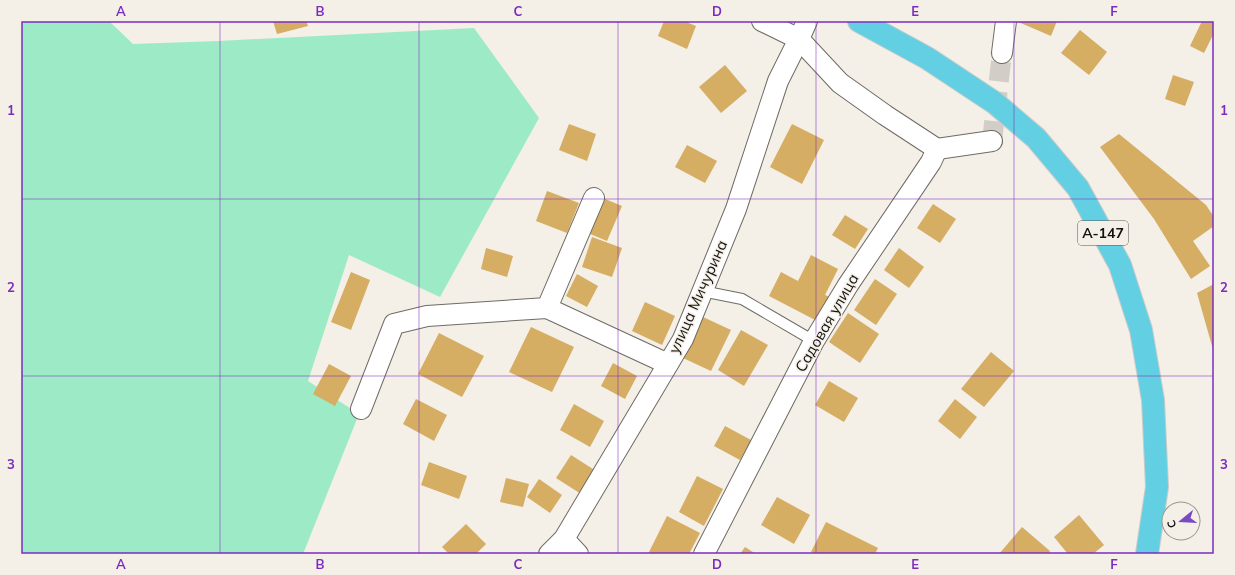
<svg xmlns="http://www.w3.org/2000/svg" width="1235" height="575" viewBox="0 0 1235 575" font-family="Mulish,sans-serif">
	<rect width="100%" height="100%" fill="#f4efe7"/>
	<polygon fill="#9cebc6" points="21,21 109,21 133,44 218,41 474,28 539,118 440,297 349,255 308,381 359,414 303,554 21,554"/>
	<g fill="#d5ad63">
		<polygon points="273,21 306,21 308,26 277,34"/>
		<polygon points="664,21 684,21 696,26 687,49 658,36"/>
		<polygon points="1016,21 1057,21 1051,36"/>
		<polygon points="1202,21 1212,21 1214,22 1214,33 1204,53 1190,46"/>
		<polygon points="1080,30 1107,52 1089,75 1061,53"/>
		<polygon points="725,65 747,91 721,113 699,87"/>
		<polygon points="1173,75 1194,82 1185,106 1165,99"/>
		<polygon points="569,124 596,134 587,161 559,150"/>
		<polygon points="792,124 824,140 802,184 770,167"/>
		<polygon points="1119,134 1206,205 1214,217 1214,226 1193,241 1210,266 1191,279 1154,219 1100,147"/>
		<polygon points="687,145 717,161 705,183 675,167"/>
		<polygon points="547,191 579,203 567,233 536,221"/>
		<polygon points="598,196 622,206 607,241 583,231"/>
		<polygon points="933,204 956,219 940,243 917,228"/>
		<polygon points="845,215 868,229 855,249 832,235"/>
		<polygon points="592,237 622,248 612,277 582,267"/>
		<polygon points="486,248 513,256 507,277 481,269"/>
		<polygon points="899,248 924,267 909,288 884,270"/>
		<polygon points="811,255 838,269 825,295 832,298 819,322 769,296 781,272 798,281"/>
		<polygon points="351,272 370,280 351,330 331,322"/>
		<polygon points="577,274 598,286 587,307 566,296"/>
		<polygon points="875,279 897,294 876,325 854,310"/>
		<polygon points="1214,284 1214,353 1197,293"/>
		<polygon points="645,302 675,316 662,345 632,331"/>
		<polygon points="848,313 879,334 860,363 829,342"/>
		<polygon points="703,317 731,330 711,371 683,358"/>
		<polygon points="531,327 574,347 552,392 509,372"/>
		<polygon points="741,330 768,345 744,386 718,370"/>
		<polygon points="439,333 484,356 462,397 418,374"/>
		<polygon points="991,352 1014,371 984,407 961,389"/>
		<polygon points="613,363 637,376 625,399 601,386"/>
		<polygon points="329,364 351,376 335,406 313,394"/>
		<polygon points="829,381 858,398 844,422 815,405"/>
		<polygon points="416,399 447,415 434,441 403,424"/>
		<polygon points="955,399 977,417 960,439 938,421"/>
		<polygon points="574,404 604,421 590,447 560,430"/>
		<polygon points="725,426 751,440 740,460 714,446"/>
		<polygon points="571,455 596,471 581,494 556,478"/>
		<polygon points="429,462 467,476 459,499 421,485"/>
		<polygon points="697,476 723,489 704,526 679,512"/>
		<polygon points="506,478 529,484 523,507 500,502"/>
		<polygon points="539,479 562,495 550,513 527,497"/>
		<polygon points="777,497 810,515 794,544 761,525"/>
		<polygon points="1079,515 1104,545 1093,554 1068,554 1054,537"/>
		<polygon points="667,516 700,533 689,554 648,554"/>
		<polygon points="826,522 878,548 875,554 816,554 811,552"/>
		<polygon points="466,524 486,544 476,554 449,554 442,547"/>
		<polygon points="1022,527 1050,551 1048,554 999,554"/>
		<polygon points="745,547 756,554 740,554"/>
	</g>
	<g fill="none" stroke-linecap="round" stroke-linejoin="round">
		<polyline stroke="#d2cec7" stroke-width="20" stroke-dasharray="20 10" stroke-linecap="butt" points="992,141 1002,53"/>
		<g stroke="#6f6b64" stroke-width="12">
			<polyline id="service" points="702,291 742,299 814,341"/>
		</g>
		<g stroke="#6f6b64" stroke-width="22">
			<g id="minor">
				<polyline points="762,21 799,39 840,83 885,115 937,149"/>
				<polyline points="1002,53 1006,21"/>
				<polyline points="937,149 992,141"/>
				<polyline points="547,308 668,364"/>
				<polyline points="361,409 394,324 427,316 547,308 594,198"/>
				<polyline points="564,539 578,554"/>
				<polyline points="549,554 564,539 683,339 736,209 778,81 799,39 807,21"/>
				<polyline points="704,554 814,341 848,285 931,162 937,149"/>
			</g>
		</g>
		<g stroke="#cbcbca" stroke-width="24">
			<polyline id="trunk" points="859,21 927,58 995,103 1036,138 1078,188 1120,265 1141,330 1153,400 1157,487 1147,554"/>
		</g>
		<use href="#service" stroke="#fff" stroke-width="10"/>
		<use href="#minor" stroke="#fff" stroke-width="20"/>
		<use href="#trunk" stroke="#62d0e2" stroke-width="22"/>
	</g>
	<path fill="none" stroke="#7b2cbf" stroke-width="1" stroke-opacity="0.55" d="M220,21v533M419,21v533M618,21v533M816,21v533M1014,21v533M21,199h1193M21,376h1193"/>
	<g text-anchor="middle" stroke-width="3" stroke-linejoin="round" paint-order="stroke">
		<rect fill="#f4efe7" stroke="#565450" stroke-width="1" x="1078" y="221" width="50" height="24" rx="3"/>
		<g font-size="14" font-weight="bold" fill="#13120f">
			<text x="1103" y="238">А-147</text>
		</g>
		<g font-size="15" fill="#13120f" stroke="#f4efe7">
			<text transform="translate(698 297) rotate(-66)" y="5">улица Мичурина</text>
			<text transform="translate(827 323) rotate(-60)" y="5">Садовая улица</text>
		</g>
	</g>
	<rect width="1235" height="575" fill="none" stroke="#f4efe7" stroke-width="44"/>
	<g transform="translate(1181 521) rotate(252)"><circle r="19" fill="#f4efe7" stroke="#9a9791"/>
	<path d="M0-3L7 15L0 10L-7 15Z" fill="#794ac2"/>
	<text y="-6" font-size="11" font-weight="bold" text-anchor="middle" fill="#13120f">С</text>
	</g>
	<rect x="22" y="22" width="1191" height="531" fill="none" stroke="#7b2cbf" stroke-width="1.5"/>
	<g font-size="13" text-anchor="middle" font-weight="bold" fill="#7b2cbf">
		<text x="121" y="16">A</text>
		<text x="320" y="16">B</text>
		<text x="518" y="16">C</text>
		<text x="717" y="16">D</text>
		<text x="915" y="16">E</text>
		<text x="1114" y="16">F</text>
		<text x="11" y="115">1</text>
		<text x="1224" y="115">1</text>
		<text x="11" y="292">2</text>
		<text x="1224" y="292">2</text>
		<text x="11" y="469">3</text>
		<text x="1224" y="469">3</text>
		<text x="121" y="569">A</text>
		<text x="320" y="569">B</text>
		<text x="518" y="569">C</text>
		<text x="717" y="569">D</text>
		<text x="915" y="569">E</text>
		<text x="1114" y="569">F</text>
	</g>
</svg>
